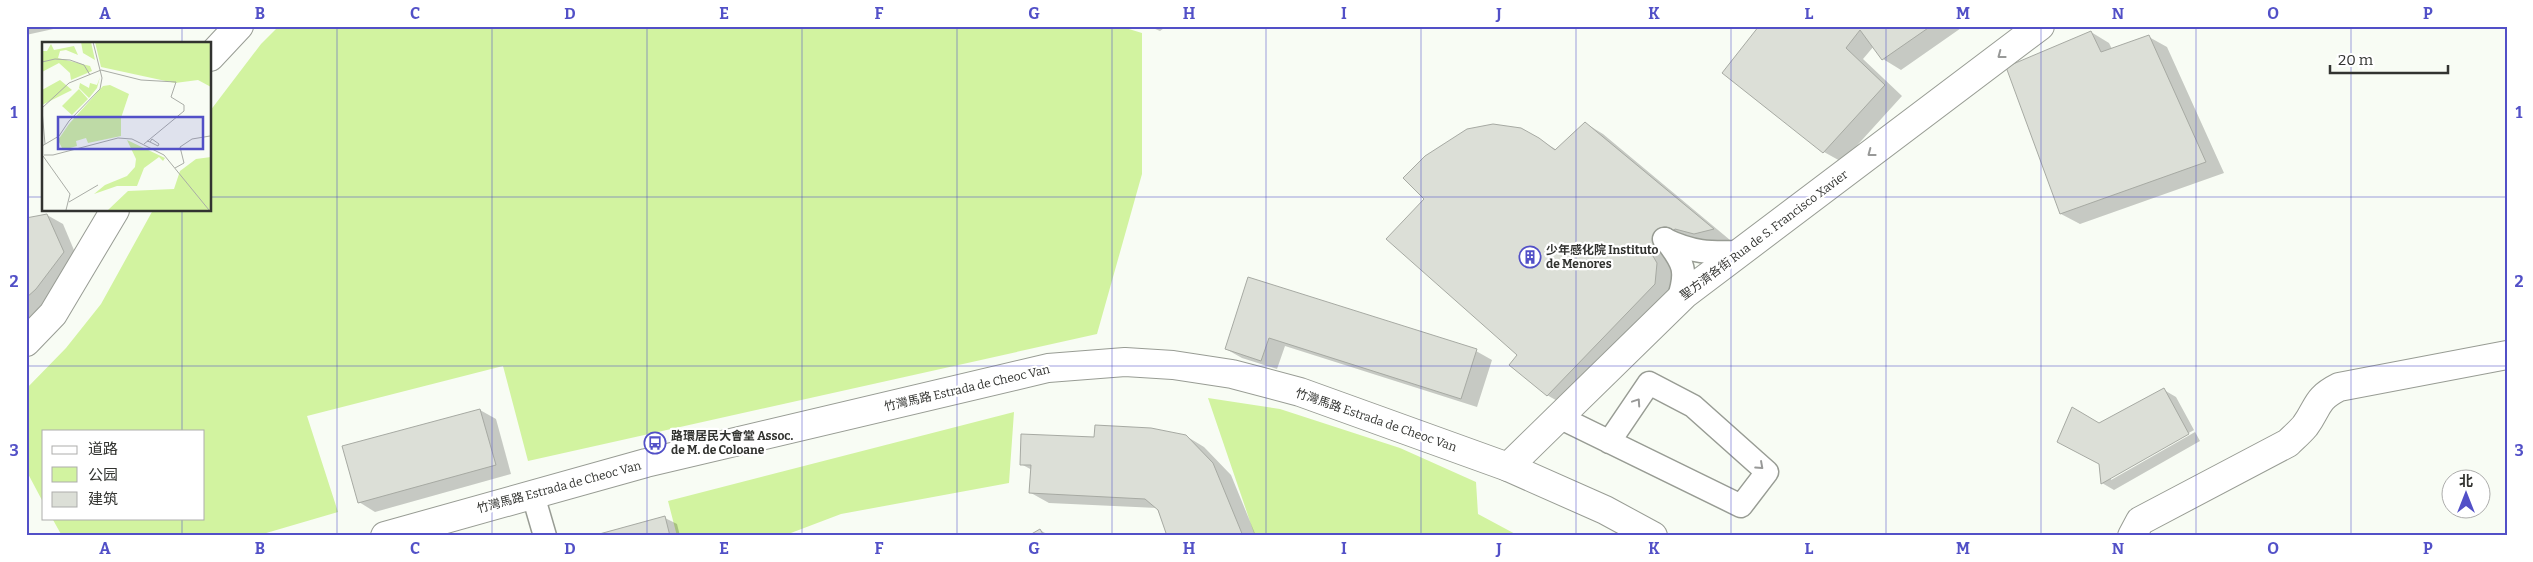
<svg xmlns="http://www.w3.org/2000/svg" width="2533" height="562" viewBox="0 0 2533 562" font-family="Bitter,'Noto Sans SC',serif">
	<rect width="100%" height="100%" fill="#f8fcf4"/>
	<g fill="#d2f3a0">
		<polygon points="279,26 1119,26 1142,33 1142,174 1097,334 528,461 503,366 307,416 338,512 256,536 62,536 52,518 204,518 204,431 44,431 44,504 26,470 26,389 66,348 101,304 153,210 210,210 210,111 261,44"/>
		<polygon points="1208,398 1280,409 1400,448 1476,482 1478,514 1519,536 1255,536"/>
		<polygon points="1014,412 1009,483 841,514 783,536 677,536 668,501"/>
	</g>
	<g fill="#0003" fill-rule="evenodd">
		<polygon points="26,26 67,26 26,35"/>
		<polygon points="1148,26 1167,26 1160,31"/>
		<polygon points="1761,26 1964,26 1901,70 1883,59 1874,46 1863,59 1902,96 1842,162 1824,152"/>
		<polygon points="2091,32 2109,43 2112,49 2149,37 2167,47 2224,173 2080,224 2061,214 2008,67"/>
		<polygon points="1585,123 1603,134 1730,240 1713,244 1675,274 1673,295 1566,406 1547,395 1519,354 1538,139 1557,150"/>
		<polygon points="47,215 63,224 79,262 52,298 26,321 26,219"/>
		<polygon points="1249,279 1476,351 1492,360 1477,407 1285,346 1277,369 1242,358 1226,349"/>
		<path d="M2164,390l12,7 24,44 -86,49 -12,-7 -2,-59zM2194,430l1,2 -84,48v-3z"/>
		<polygon points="480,410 496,419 511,474 375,512 359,502"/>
		<polygon points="1186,436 1204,447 1231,475 1256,536 1168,536 1157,508 1049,503 1031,493 1032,470 1021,464 1096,438"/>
		<polygon points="665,518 677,524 680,536 597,536"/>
		<polygon points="1040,530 1050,536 1031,536"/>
	</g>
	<g fill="#dcdfd7" stroke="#a7aaa3">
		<polygon points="1759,26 1931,26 1882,60 1860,30 1846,48 1885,85 1823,153 1722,73"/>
		<polygon points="2091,31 2101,52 2149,35 2206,162 2060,214 2006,67"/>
		<polygon points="1585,122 1714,229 1694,234 1675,229 1650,251 1657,263 1655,284 1547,396 1509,365 1517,355 1386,239 1424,199 1403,178 1425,156 1467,129 1493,124 1521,128 1539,138 1555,150"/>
		<polygon points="47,214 64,252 36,289 26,298 26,218"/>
		<polygon points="1248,277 1477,349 1461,399 1269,338 1261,361 1225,349"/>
		<polygon points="2164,388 2189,434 2101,484 2099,464 2057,442 2072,407 2099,423"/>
		<polygon points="480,409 496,465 358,503 342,446"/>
		<polygon points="1095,425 1151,428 1186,435 1213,463 1243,536 1167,536 1158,510 1145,499 1029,493 1031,465 1020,465 1021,434 1094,437"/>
		<polygon points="665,516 670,536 592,536"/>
		<polygon points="1040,529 1044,536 1028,536"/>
	</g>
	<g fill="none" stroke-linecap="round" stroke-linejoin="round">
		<g stroke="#989c94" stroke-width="25">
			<g id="lane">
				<path d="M1664,239c29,14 45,14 76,13"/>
				<path d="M1665,239c19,24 23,32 13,61"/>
				<polyline points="1557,416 1741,506 1767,472 1693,406 1649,383 1609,442"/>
				<polyline points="533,495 545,536"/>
			</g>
		</g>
		<g stroke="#989c94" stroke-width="30">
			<g id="street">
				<polyline points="1508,467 1685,294 2040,26"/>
				<path d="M2132,536l8,-15 148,-78c5,-5 12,-11 17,-17 14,-19 10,-27 34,-39l168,-32"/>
			</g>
		</g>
		<g stroke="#989c94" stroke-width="30">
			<g id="secondary">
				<polyline points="210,57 239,26"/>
				<polyline points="26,342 53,314 115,210"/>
				<polyline points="385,536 646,463 1048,368 1125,362 1173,365 1232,374 1300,392 1508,467 1605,510 1653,536"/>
			</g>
		</g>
		<use href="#lane" stroke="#fff" stroke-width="22"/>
		<use href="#street" stroke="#fff" stroke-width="28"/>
		<use href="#secondary" stroke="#fff" stroke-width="28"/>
	</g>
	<defs><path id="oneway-chevron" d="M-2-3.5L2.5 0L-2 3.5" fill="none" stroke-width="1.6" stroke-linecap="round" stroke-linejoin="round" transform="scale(1.25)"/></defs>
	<g stroke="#989998">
		<use href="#oneway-chevron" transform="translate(2001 55) rotate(143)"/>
		<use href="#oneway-chevron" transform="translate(1871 153) rotate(143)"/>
		<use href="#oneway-chevron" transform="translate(1637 402) rotate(-56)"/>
		<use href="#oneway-chevron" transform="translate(1760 466) rotate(42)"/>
	</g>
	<path fill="none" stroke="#5250c7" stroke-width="1" stroke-opacity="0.55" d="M182,26v18M337,26v510M492,26v510M647,26v510M802,26v510M957,26v510M1112,26v510M1266,26v510M1421,26v510M1576,26v510M1731,26v510M1886,26v510M2041,26v510M2196,26v510M2351,26v510M26,197h18M210,197h2297M182,210v221M26,366h2481M182,518v18"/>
	<defs>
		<g id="building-ring" transform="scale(1.125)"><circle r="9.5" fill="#fff" stroke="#5250c7" stroke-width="1.5"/><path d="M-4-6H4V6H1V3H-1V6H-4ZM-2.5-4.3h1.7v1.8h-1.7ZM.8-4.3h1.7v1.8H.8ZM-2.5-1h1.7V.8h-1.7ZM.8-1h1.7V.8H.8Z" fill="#5250c7"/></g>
		<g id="bus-ring" transform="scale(1.125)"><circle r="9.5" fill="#fff" stroke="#5250c7" stroke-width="1.5"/><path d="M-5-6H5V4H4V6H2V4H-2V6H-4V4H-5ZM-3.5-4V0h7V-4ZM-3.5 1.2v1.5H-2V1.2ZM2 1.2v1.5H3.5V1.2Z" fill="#5250c7"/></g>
	</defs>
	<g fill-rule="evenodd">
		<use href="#building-ring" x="1530" y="257"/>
		<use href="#bus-ring" x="655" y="443"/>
	</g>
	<g text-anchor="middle" stroke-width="4.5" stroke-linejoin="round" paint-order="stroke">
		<g font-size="12" fill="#323330" stroke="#fff">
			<text transform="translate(1764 235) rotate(-37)" y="4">聖方濟各街 Rua de S. Francisco Xavier</text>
			<text transform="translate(967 388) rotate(-13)" y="4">竹灣馬路 Estrada de Cheoc Van</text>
			<text transform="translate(1376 420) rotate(19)" y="4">竹灣馬路 Estrada de Cheoc Van</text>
			<text transform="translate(559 487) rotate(-15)" y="4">竹灣馬路 Estrada de Cheoc Van</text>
		</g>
		<g font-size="12" font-weight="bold" fill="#323330" stroke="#fff" text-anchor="start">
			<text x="1546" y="254">少年感化院 Instituto<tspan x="1546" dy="14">de Menores</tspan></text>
			<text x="671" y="440">路環居民大會堂 Assoc.<tspan x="671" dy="14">de M. de Coloane</tspan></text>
		</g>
	</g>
	<g transform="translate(42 42)">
		<rect width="169" height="169" fill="#f8fcf4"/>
		<path d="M39,0h10l4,18 -12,-7zM53,0h116v45l-13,-7 -23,3 -74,-16zM9,2l3,6 20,-4 4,9 -12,-5 -6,1 -2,7 32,8 2,5 -21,9 -1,-7 -11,-10 -17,9v-21h5zM58,35l-3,11 -8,10 -10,-10 1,-5 9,5 1,-5 7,2zM18,38l12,10 -30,15v-15zM68,43l19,9 -8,24v18l-33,7 -2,-5 -10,3 1,5 -14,4 -5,-10 11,-16 34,-38zM37,47l9,10 -16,16 -10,-9zM85,98l38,18 -2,3 -4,-4 -15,11 -7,18h-20l-23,8 11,-9 22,-9 8,-9 1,-8zM169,115v53h-103l20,-19 46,-2 6,-18 16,-12z" fill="#d2f3a0"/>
		<path fill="none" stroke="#a9aca6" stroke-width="1" d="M0,20l13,-3 15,1 14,5 6,10M0,66l27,-25 32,-13 40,10 35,2 -5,15 13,8v6l-40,33M0,68l3,34M105,99l3,1 8,4 1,-2 -7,-5 -2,3M0,104l17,-10 10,-15 31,-32 2,-11 -9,-36M2,113h9l65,-17 14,1 32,16 45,55M1,114l27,38 -4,16M133,126l9,-5 -4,-16 12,-8 18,-3M27,160l29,-17"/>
		<path fill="#5250c7" fill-opacity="0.15" stroke="#5250c7" stroke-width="2.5" d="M16,75h145v32h-145z"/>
		<rect width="169" height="169" fill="none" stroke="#323330" stroke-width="2.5"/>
	</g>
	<rect width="2533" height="562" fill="none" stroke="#ffffff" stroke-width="55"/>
	<rect x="42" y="430" width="162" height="90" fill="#ffffff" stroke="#adadac"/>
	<rect x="52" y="446" width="25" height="8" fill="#ffffff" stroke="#adadac"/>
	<text x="88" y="454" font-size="15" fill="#323330">道路</text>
	<rect x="52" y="467" width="25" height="15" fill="#d2f3a0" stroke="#adadac"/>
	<text x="88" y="480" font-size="15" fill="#323330">公园</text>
	<rect x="52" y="492" width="25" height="15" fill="#dcdfd7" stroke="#adadac"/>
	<text x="88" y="504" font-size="15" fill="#323330">建筑</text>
	<g transform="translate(2466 494)"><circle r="24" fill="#ffffff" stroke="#adadac"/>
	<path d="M0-4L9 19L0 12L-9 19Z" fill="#5250c7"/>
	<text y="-8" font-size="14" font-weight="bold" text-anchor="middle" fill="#323330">北</text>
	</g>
	<path d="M2330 65v8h118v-8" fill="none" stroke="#323330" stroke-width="2.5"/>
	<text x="2338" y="65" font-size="15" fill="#323330" stroke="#ffffff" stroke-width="4" paint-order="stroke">20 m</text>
	<rect x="28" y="28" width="2478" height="506" fill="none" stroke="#5250c7" stroke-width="2"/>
	<g font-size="16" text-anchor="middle" font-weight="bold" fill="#5250c7">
		<text x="105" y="19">A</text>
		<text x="260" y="19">B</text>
		<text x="415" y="19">C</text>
		<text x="570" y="19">D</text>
		<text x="724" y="19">E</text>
		<text x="879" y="19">F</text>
		<text x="1034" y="19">G</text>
		<text x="1189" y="19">H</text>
		<text x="1344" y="19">I</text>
		<text x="1499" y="19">J</text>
		<text x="1654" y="19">K</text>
		<text x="1809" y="19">L</text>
		<text x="1963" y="19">M</text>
		<text x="2118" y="19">N</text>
		<text x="2273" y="19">O</text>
		<text x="2428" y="19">P</text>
		<text x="14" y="118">1</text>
		<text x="2519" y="118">1</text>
		<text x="14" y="287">2</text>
		<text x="2519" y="287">2</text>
		<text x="14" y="456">3</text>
		<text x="2519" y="456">3</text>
		<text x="105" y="554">A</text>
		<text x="260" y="554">B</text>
		<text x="415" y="554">C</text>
		<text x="570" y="554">D</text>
		<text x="724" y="554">E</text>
		<text x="879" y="554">F</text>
		<text x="1034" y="554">G</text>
		<text x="1189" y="554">H</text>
		<text x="1344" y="554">I</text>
		<text x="1499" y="554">J</text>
		<text x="1654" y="554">K</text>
		<text x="1809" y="554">L</text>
		<text x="1963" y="554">M</text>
		<text x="2118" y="554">N</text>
		<text x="2273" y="554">O</text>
		<text x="2428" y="554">P</text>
	</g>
</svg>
